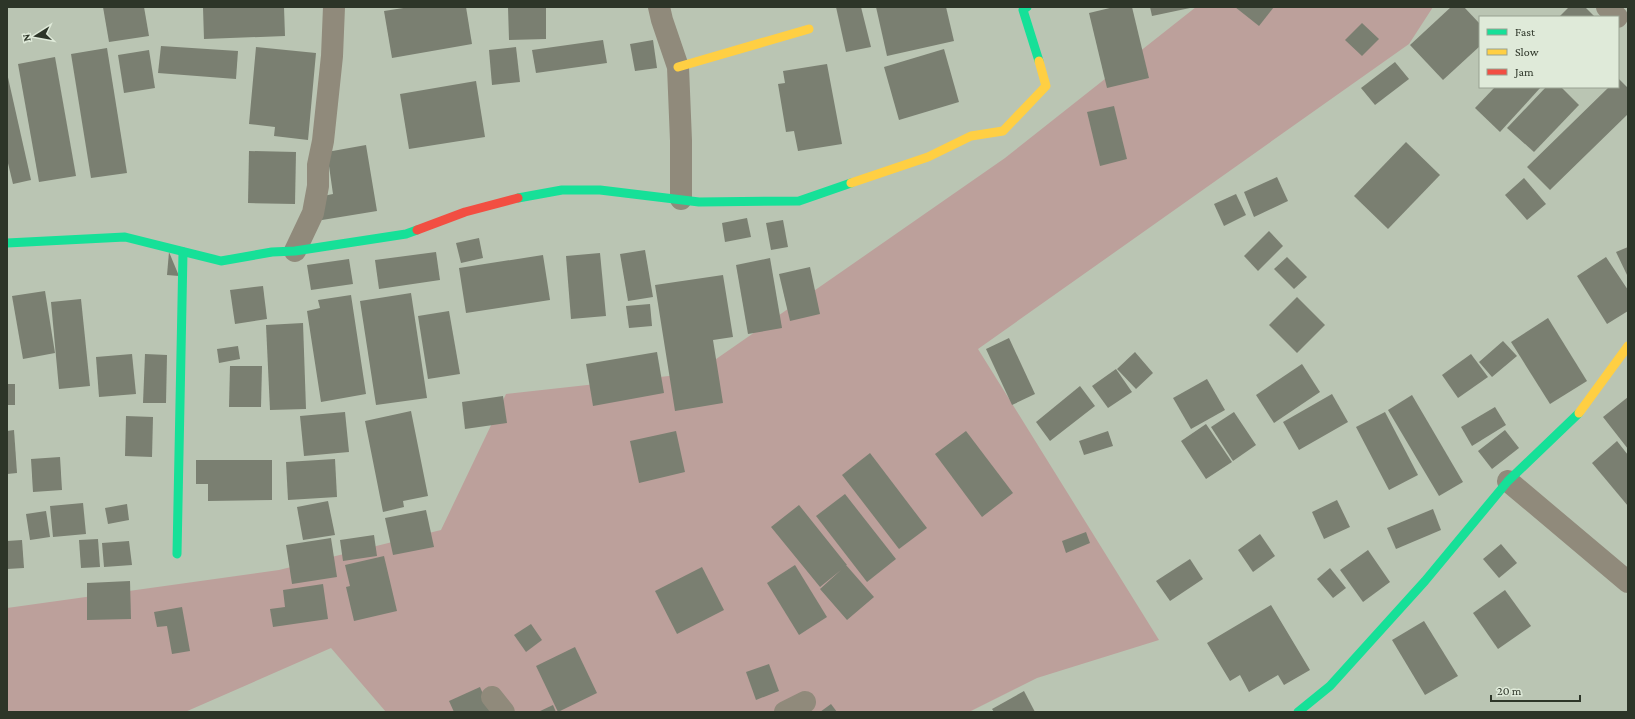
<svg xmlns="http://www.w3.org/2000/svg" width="1635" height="719" viewBox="0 0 1635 719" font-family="'Crimson Pro',serif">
	<rect width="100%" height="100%" fill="#bac5b3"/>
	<polygon fill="#bca09b" points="1196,7 1433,7 1409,44 978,349 1159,640 1037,678 969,712 386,712 331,648 185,712 7,712 7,608 279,570 441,530 506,394 696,373 1005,158"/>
	<g fill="#7a7f71">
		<polygon points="103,7 144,7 149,36 109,42"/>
		<polygon points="284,7 285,36 204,39 203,8"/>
		<polygon points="410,7 466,7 472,44 392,58 384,11"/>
		<polygon points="508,7 546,7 546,39 509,40"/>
		<polygon points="836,7 861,7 871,47 846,52"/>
		<polygon points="876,7 946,7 954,41 887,56"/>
		<polygon points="1114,7 1132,7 1149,78 1107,88 1089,13"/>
		<polygon points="1150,7 1190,7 1190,8 1152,16"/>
		<polygon points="1235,7 1274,7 1259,26"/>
		<polygon points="1451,7 1464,7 1480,24 1480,46 1443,80 1410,45"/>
		<polygon points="1569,7 1585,7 1595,17 1559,17"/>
		<polygon points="1362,23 1379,39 1362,56 1345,40"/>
		<polygon points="603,40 607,63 536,73 532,50"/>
		<polygon points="653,40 657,68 635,71 630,44"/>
		<polygon points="161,46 238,51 236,79 158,73"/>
		<polygon points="256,47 316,53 308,140 274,136 275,127 249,124"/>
		<polygon points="516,47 520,82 492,85 489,50"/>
		<polygon points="107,48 127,173 91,178 71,54"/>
		<polygon points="944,49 959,102 899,120 884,67"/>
		<polygon points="149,50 155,88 124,93 118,55"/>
		<polygon points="55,57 76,176 39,182 18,64"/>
		<polygon points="1395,62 1409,79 1375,105 1361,88"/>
		<polygon points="827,64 842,144 798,151 794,131 786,132 778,84 785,83 783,71"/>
		<polygon points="7,73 31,180 13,184 7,159"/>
		<polygon points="1618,78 1628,88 1628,114 1550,190 1527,167 1609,87 1618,87"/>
		<polygon points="476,81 485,137 409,149 400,94"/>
		<polygon points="1495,87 1541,87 1500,132 1475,108"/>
		<polygon points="1546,87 1561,87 1579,105 1534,152 1507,128"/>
		<polygon points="1114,106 1127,159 1100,166 1087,112"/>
		<polygon points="1406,142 1440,175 1388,229 1354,196"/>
		<polygon points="366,145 377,211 322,220 318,197 333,194 327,152"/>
		<polygon points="249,151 296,152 295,204 248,203"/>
		<polygon points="1277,177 1288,201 1254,217 1244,192"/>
		<polygon points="1524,178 1546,204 1527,220 1505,195"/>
		<polygon points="1236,194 1246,215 1224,226 1214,204"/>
		<polygon points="747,218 751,237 725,242 722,223"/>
		<polygon points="783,220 788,247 771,250 766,223"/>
		<polygon points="1269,231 1283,246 1258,271 1244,256"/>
		<polygon points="479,238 483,258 461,263 456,243"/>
		<polygon points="1628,247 1628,277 1616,252"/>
		<polygon points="645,250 653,297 628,301 620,254"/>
		<polygon points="169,252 179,276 167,275"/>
		<polygon points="436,252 440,280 379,289 375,260"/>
		<polygon points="600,253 606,316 571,319 566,256"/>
		<polygon points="543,255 550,300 466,313 459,268"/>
		<polygon points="1287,257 1307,277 1294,289 1274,269"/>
		<polygon points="1606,257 1628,290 1628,311 1607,324 1577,276"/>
		<polygon points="770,258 782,328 748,334 736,265"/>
		<polygon points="349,259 353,284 311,290 307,265"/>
		<polygon points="810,267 820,314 790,321 779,274"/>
		<polygon points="723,275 733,337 713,340 723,403 675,411 655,285"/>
		<polygon points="263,286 267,319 235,324 230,290"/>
		<polygon points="45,291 55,353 23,359 12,296"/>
		<polygon points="411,293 427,398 376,405 360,301"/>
		<polygon points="351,295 366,394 321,402 307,311 320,308 318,300"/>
		<polygon points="1297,297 1325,325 1297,353 1269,325"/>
		<polygon points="81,299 90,386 59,389 51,302"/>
		<polygon points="650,304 652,326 629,328 626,306"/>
		<polygon points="449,311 460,374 428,379 418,316"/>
		<polygon points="1548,318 1587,381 1550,404 1511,342"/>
		<polygon points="303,323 306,409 270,410 266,325"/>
		<polygon points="1009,338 1035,394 1012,405 986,349"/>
		<polygon points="1503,341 1517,356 1492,377 1479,362"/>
		<polygon points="238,346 240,359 219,363 217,349"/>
		<polygon points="657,352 664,393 593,406 586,364"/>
		<polygon points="1135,352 1153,373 1136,389 1117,369"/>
		<polygon points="132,354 136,394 99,397 96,357"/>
		<polygon points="145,354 167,355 166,403 143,403"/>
		<polygon points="1471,354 1488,377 1458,398 1442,375"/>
		<polygon points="1302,364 1320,392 1274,423 1256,395"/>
		<polygon points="230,366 262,366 261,407 229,407"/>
		<polygon points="1116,369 1132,392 1108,408 1092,386"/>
		<polygon points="1207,379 1225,410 1191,429 1173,398"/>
		<rect x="7" y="384" width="8" height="21"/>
		<polygon points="1080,386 1095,406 1050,441 1036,422"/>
		<polygon points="1332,394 1348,422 1299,450 1283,422"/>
		<polygon points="1412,395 1463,482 1439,496 1388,410"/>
		<polygon points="503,396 507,423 465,429 462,402"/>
		<polygon points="1628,397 1628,449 1603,417"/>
		<polygon points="1495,407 1506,425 1472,446 1461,427"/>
		<polygon points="411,411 428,496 403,501 404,507 383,512 365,421"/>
		<polygon points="345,412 349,452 304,456 300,416"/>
		<polygon points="1234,412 1256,445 1233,461 1211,427"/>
		<polygon points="1385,412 1418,475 1389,490 1356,427"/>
		<polygon points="126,416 153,417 152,457 125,456"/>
		<polygon points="1206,424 1232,462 1206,479 1181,441"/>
		<polygon points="14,430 17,473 7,474 7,431"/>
		<polygon points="1505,430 1519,448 1492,469 1478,451"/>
		<polygon points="676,431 685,472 639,483 630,441"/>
		<polygon points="966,431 1013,493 982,517 935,454"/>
		<polygon points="1108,431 1113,446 1084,455 1079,441"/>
		<polygon points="1617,441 1628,455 1628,506 1592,463"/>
		<polygon points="870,453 927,528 899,549 842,475"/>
		<polygon points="60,457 62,490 33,492 31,459"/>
		<polygon points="335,459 337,497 288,500 286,462"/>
		<polygon points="196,460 272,460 272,500 208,501 208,484 196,484"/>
		<polygon points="845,494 896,559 867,582 816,516"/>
		<polygon points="1337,500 1350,527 1324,539 1312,512"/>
		<polygon points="328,501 335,535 303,540 297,507"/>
		<polygon points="83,503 86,534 53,537 50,506"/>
		<polygon points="127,504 129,520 108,524 105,508"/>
		<polygon points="799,505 847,565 846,565 874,597 847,620 820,589 841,570 820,587 771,527"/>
		<polygon points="1433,509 1441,530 1396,549 1387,528"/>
		<polygon points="426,510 434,547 393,555 385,518"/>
		<polygon points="46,511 50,537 30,540 26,514"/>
		<polygon points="1086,532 1090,543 1066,553 1062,541"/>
		<polygon points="1260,534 1275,556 1253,572 1238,550"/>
		<polygon points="374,535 377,556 343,561 340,540"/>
		<polygon points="331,538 337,577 292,584 286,545"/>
		<polygon points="98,539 100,567 81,568 79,540"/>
		<polygon points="22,540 24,568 7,569 7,541"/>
		<polygon points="129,541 132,565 104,567 102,543"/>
		<polygon points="1501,544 1517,563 1499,578 1483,559"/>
		<polygon points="1368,550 1390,582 1363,602 1340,570"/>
		<polygon points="384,556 397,611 354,621 346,587 350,586 345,565"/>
		<polygon points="1190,559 1203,579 1170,601 1156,581"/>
		<polygon points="795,565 827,617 799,635 767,583"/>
		<polygon points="702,567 724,610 677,634 655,591"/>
		<polygon points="1330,568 1346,588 1333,598 1317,579"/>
		<polygon points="130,581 131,619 87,620 87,583"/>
		<polygon points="323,584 328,619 273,627 270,609 285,607 283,590"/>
		<polygon points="1505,590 1531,626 1498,649 1473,613"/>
		<polygon points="1271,605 1310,670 1284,685 1278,675 1249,692 1240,675 1230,681 1207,643"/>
		<polygon points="182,607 190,651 172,654 167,626 157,627 154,612"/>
		<polygon points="1424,621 1458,676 1425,695 1392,640"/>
		<polygon points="531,624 542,640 526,652 514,635"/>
		<polygon points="575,647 597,693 558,712 536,666"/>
		<polygon points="769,664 779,691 756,700 746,672"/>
		<polygon points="480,687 491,712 454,712 449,701"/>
		<polygon points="1024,691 1035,712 994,712 992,709"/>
		<polygon points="831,704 837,712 820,712"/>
		<polygon points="553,705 556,712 538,712"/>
	</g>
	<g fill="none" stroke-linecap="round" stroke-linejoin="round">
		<g stroke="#908a7b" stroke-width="22">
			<polyline points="659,7 662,20 678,67 681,141 681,199"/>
			<polyline points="1607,7 1617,17"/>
			<polyline points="295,251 313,213 318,186 318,165 323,141 332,56 334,7"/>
			<polyline points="1508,481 1628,582"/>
			<polyline points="492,697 504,712"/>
			<polyline points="785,712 805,702"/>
		</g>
		<g stroke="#16e098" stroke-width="9">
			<polyline points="1027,7 1023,10 1039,61"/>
			<polyline points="518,198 562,190 600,190 699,202 799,201 851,183"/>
			<polyline points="7,243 125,237 221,261 272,252 295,251 406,234 417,230"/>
			<polyline points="177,554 183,252"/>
			<polyline points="1298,712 1330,686 1425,581 1508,481 1579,413"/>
		</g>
		<g stroke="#ffcf43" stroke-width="9">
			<polyline points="678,67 809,29"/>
			<polyline points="851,183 928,157 971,136 1003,131 1046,86 1039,61"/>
			<polyline points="1579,413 1628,346"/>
		</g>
		<polyline stroke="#f24e42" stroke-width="9" points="417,230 465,212 518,198"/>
	</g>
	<rect width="1635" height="719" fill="none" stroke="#2d3528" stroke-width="16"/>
	<rect x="1479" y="16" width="140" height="72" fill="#dfead9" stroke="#98a292"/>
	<rect x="1487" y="29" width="20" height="6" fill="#16e098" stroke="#98a292"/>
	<text x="1515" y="36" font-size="12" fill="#2d3528">Fast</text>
	<rect x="1487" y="49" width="20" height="6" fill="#ffcf43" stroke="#98a292"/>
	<text x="1515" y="56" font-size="12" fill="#2d3528">Slow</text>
	<rect x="1487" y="69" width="20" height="6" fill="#f24e42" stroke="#98a292"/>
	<text x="1515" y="76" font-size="12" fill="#2d3528">Jam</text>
	<g transform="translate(36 36) rotate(259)" stroke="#dfead9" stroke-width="3" paint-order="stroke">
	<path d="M0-3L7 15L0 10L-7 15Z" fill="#2d3528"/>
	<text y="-6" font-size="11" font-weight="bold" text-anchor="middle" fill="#2d3528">N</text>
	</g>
	<path d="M1491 695v6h89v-6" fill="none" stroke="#2d3528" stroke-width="2"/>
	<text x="1497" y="695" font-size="12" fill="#2d3528" stroke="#dfead9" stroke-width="3" paint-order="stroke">20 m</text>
</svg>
